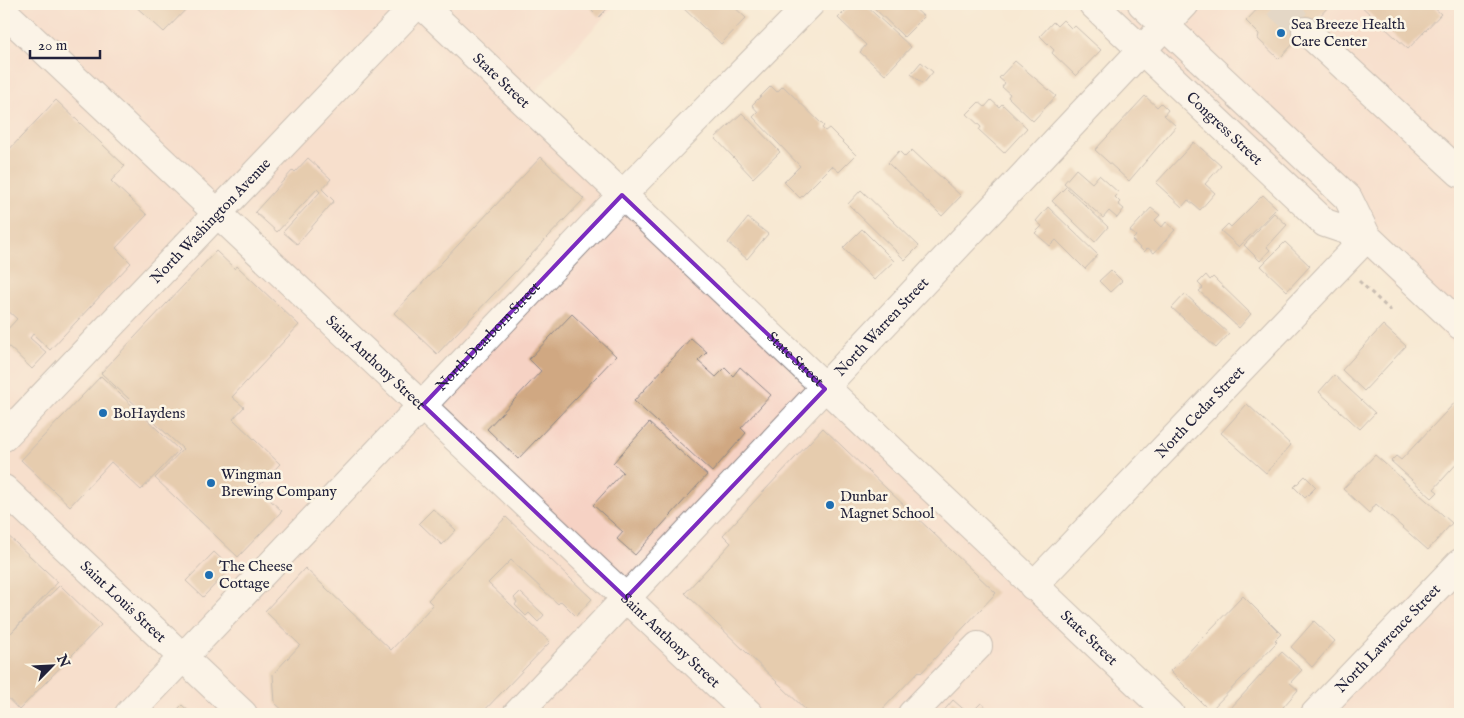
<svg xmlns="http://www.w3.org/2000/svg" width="1464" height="718" viewBox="0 0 1464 718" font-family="'IM FELL English',serif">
	<rect width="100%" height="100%" fill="#fcf5e5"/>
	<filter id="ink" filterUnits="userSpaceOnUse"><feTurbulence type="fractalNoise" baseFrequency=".02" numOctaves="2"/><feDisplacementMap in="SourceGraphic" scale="10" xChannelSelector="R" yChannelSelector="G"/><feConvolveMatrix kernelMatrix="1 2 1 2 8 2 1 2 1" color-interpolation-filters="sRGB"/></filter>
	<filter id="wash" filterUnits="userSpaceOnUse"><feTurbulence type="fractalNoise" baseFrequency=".0096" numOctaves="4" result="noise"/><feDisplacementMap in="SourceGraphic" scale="20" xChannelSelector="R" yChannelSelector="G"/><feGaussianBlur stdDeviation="1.12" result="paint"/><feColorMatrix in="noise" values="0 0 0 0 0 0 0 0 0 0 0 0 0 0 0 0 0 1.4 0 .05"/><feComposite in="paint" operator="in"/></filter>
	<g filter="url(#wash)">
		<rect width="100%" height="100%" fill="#f8e9d3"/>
		<g fill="#f6d2c4">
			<polygon points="4,4 616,4 531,96 1181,714 4,714"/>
			<polygon points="1108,4 1460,4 1460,350"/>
			<polygon points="1460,550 1460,714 1301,714"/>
		</g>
		<g id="blocks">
			<g fill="#d0a882">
				<polygon points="133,4 191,4 164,32"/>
				<polygon points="586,4 612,4 599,17"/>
				<polygon points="683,4 731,4 746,18 721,44 681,6"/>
				<polygon points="852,4 864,4 911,47 885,75 860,52 866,45 838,18"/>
				<polygon points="870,4 910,4 924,17 904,37"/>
				<polygon points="1262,4 1331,4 1279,59 1258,39 1259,34 1246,21"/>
				<polygon points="1359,4 1430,4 1441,14 1408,49"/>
				<polygon points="1063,20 1072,29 1075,26 1101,50 1076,76 1052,53 1054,50 1040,36 1053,22 1057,26"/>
				<polygon points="1015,61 1056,96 1033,121 1008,97 1010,94 1002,87 1005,83 999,78"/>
				<polygon points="921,62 933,72 923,84 911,74"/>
				<polygon points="771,86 777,92 783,86 824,126 822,128 825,131 829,128 856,155 839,172 832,166 800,198 784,182 800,166 753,117 758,112 752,105"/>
				<polygon points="1145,96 1157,107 1161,103 1168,110 1164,115 1176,126 1129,181 1095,150"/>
				<polygon points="56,100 125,166 111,181 147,215 116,248 131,263 50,350 33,334 30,338 47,353 32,369 4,342 4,333 17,319 4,307 4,155"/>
				<polygon points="991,100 999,107 1002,104 1027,128 1004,153 979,130 981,127 967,114 979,102 985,107"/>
				<polygon points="742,113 780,152 753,178 715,138"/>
				<polygon points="1194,142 1221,166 1205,184 1215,193 1200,210 1188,200 1182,207 1156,183"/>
				<polygon points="912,150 961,196 942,216 888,163 899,151 905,157"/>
				<polygon points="541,157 584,199 437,354 394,313"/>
				<polygon points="308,158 331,179 322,189 334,201 297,244 283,232 320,192 317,189 277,232 255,212 293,170 295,172"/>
				<polygon points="1076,169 1092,183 1099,175 1119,193 1115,197 1120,202 1118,204 1124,209 1117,218 1109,211 1103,218 1064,183"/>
				<polygon points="1066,187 1108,227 1095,242 1052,201"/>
				<polygon points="861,190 919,246 905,260 848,204"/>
				<polygon points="1263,195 1277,208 1239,247 1221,231 1228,224 1231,227"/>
				<polygon points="1048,207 1098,255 1085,269 1056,240 1050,246 1035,233 1042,226 1036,221"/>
				<polygon points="1151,208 1160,215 1155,220 1162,227 1166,222 1175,230 1154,253 1148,248 1144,252 1132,240 1136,236 1130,231"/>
				<polygon points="1274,213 1287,225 1267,247 1270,250 1260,261 1244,245"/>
				<polygon points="748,218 768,234 747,259 728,243"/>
				<polygon points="862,229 894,261 874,280 843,248"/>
				<polygon points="1285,242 1310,266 1287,291 1261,266"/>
				<polygon points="216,251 235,269 237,266 299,325 232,397 244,407 233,419 280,464 257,488 282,511 238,557 155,478 183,449 101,373"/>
				<polygon points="1111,270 1122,281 1110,292 1099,281"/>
				<polygon points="1206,275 1210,280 1213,277 1251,314 1239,328 1199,291 1203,288 1198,283"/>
				<polygon points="1185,294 1229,334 1216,348 1172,308"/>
				<polygon points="572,314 616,356 518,459 487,429 541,371 529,359"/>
				<polygon points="1383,325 1406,346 1364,391 1342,370"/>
				<polygon points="691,338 707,352 698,361 716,377 725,368 733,376 740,367 771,395 741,428 746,433 712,472 634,401"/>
				<polygon points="1334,375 1375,413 1360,429 1319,392"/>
				<polygon points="101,376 179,450 141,490 111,462 70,506 21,460"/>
				<polygon points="1460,397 1460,460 1434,489 1438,492 1432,498 1391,461 1396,456 1401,460"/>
				<polygon points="1247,404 1291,445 1266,473 1221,433"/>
				<polygon points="649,423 707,475 635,555 617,539 623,532 593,505 623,472 613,463"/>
				<polygon points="823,428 996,593 921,673 919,671 878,714 810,714 685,593 731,543 723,535"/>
				<polygon points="1375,455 1452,523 1428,550 1376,504 1369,513 1343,489"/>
				<polygon points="1305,476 1316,487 1305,498 1294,487"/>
				<polygon points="433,509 456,530 442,545 419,523"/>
				<polygon points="506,517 592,599 576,616 561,601 558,604 511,560 488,583 550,642 481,714 287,714 275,703 273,674 300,645 265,611 305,568 391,650 433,605 428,600"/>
				<polygon points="4,532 58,582 11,633 60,585 101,625 19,710 4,694"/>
				<polygon points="214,552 231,568 203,597 186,581"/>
				<polygon points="520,592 544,615 538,622 529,613 526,616 515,605 517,602 514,598"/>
				<polygon points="1243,596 1281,634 1275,640 1277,642 1210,711 1170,671"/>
				<polygon points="1314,621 1335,641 1312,667 1291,647"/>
				<polygon points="1282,652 1302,670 1290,683 1298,690 1283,707 1286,710 1282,714 1234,714 1229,710"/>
				<polygon points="953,700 969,714 941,714"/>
				<polygon points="981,703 994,714 970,714"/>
				<polygon points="182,705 192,714 173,714"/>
			</g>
		</g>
	</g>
	<g filter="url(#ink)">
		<use href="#blocks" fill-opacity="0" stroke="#8d8687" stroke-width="1"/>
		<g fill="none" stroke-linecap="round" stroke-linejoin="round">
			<polyline stroke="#cdc1b5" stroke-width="28" stroke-dasharray="28 14" stroke-linecap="butt" points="1277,4 1306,31"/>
			<g stroke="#8d8687" stroke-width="30">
				<g id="minor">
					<path id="s1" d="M421,4l749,710"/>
					<path id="s2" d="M1093,4l232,219 42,14"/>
					<polyline points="1142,4 1348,198 1367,237 1460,325"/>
					<path id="s3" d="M4,12l745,702"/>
					<polyline points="1306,31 1460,173"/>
					<path id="s4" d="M4,437l413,-433"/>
					<path id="s5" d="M4,489l239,225"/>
					<path id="s6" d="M1033,586l334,-349"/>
					<path id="s7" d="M129,714l493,-519 188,-191"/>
					<path id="s8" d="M517,714l668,-710"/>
					<polyline points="912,714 978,646"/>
					<path id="s9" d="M1315,714l145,-151"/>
				</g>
			</g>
			<polyline stroke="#8d8687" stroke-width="3" stroke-dasharray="4 4" stroke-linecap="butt" points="1359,281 1391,311"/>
			<use href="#minor" stroke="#fff" stroke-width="28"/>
		</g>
	</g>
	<path d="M0 0H1464V718H0ZM622,195l203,194 -199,209 -203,-193z" fill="#f8e9d3" fill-opacity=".55" fill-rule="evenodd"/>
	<path fill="none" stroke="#7b2cbf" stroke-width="4" stroke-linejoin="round" d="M622,195l203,194 -199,209 -203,-193z"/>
	<g fill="#1f6fb2" stroke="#fcf5e5" stroke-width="2">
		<circle cx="1281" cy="33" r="5"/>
		<circle cx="103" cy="413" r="5"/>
		<circle cx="211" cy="483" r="5"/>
		<circle cx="830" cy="505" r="5"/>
		<circle cx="209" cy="575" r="5"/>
	</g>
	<g text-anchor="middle" stroke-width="5" stroke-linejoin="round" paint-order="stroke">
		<g font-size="15" fill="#22223b" stroke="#fcf5e5" text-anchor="start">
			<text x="1291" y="29">Sea Breeze Health<tspan x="1291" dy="17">Care Center</tspan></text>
			<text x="113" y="418">BoHaydens</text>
			<text x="221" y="479">Wingman<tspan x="221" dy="17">Brewing Company</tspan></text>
			<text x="840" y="501">Dunbar<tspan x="840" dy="17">Magnet School</tspan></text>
			<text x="219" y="571">The Cheese<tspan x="219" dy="17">Cottage</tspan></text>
		</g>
		<g font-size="15" fill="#22223b" stroke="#fcf5e5">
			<text dy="5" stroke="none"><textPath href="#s1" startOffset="111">State Street</textPath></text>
			<text dy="5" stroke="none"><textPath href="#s2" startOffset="181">Congress Street</textPath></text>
			<text dy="5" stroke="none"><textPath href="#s4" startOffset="299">North Washington Avenue</textPath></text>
			<text dy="5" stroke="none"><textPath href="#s8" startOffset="532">North Warren Street</textPath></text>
			<text dy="5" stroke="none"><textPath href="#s7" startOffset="521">North Dearborn Street</textPath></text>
			<text dy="5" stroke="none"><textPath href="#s1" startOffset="516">State Street</textPath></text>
			<text dy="5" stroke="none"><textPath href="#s3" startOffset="511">Saint Anthony Street</textPath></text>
			<text dy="5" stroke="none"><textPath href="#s6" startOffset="241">North Cedar Street</textPath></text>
			<text dy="5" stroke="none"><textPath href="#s5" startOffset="164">Saint Louis Street</textPath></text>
			<text dy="5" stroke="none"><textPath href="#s1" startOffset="921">State Street</textPath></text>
			<text dy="5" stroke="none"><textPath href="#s9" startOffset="105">North Lawrence Street</textPath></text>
			<text dy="5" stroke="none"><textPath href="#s3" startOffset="916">Saint Anthony Street</textPath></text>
		</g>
	</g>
	<rect width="1464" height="718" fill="none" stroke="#fcf5e5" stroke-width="20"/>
	<g transform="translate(52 666) rotate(66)" stroke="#fcf5e5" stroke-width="4" paint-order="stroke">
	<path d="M0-4L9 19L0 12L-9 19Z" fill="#22223b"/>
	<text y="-8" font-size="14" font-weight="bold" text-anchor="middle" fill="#22223b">N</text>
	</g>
	<path d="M30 50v8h70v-8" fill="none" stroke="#22223b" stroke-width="2.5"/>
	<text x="38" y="50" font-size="15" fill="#22223b" stroke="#fcf5e5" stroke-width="4" paint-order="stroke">20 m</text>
</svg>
